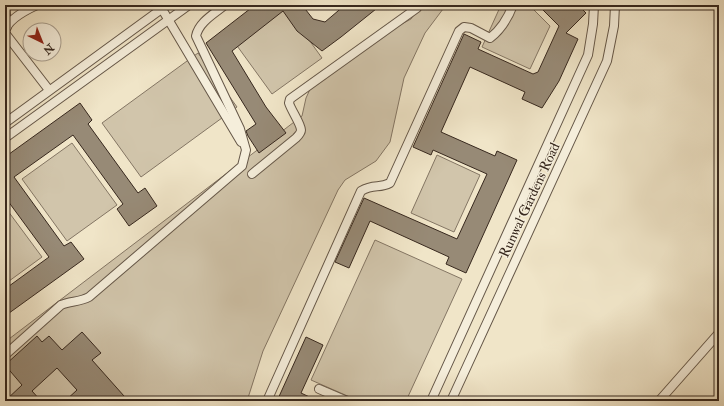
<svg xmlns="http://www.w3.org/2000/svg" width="724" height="406" viewBox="0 0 724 406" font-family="'IM FELL Double Pica',serif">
	<rect width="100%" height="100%" fill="#f0e5c8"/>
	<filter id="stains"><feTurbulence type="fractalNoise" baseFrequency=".005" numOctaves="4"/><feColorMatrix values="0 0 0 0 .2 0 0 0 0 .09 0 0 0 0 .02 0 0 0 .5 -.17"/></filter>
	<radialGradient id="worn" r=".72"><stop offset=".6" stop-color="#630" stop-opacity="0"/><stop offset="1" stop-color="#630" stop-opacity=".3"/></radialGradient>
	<g fill="#d1c5ab" stroke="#847664">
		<polygon points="284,5 322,58 272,94 227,32"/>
		<polygon points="421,5 446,5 425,33 404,78 390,142 376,161 345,180 338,190 263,351 247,401 5,401 5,342 302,116 306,98 312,85 368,42 411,19"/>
		<polygon points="501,5 529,5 550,26 530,69 482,47"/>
		<polygon points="198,53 237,107 141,177 102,123"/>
		<polygon points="72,143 117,205 67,241 22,179"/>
		<polygon points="437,155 480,175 454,232 411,213"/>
		<polygon points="5,207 42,257 5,284"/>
		<polygon points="375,240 462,279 406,401 359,401 311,380"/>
	</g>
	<g fill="#978a76" stroke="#37281e">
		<polygon points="255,5 302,5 313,19 325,22 345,5 381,5 341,37 322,51 297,31 283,11 232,51 266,107 286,133 259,153 248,136 246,131 256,124 206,43"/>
		<polygon points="538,5 578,5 586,13 566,33 578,39 559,81 542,108 522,99 525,92 470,67 441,132 495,156 497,151 517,160 466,273 446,264 449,257 370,221 349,268 335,262 364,198 457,239 487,174 433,150 431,155 413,147 464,34 481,42 478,49 533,74 538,72 559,26"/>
		<polygon points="80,103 92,120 88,124 138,193 145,188 157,206 129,226 117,209 123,204 73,135 14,177 64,246 71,242 84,259 5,316 5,289 49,257 5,197 5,157"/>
		<polygon points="82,332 101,353 92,360 124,396 118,401 65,401 77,390 57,368 32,391 41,401 5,401 22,385 5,365 37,336 42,342 49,336 62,350"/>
		<polygon points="306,337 323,345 301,393 318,401 277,401"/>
	</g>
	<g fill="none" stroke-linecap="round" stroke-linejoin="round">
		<g stroke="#655748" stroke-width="10">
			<g id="street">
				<path d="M37,5c-11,5 -31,15 -32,28l44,57"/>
				<polyline points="5,6 7,27"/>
				<polyline points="162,9 241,142"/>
				<polyline points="5,123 167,5"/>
				<polyline points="5,138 189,5"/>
				<path d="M252,174l44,-36c2,-2 5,-5 5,-8 0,-6 -10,-20 -12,-27l1,-4 127,-91 1,-3"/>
				<path d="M5,355l56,-50c9,-4 19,-3 28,-8l153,-131 4,-16 -6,-21 -44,-93c3,-14 18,-22 29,-31"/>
				<polyline points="319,389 347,401"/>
				<path d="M267,401l94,-210c13,-8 18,-2 29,-8l69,-152 5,-4 7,1 19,10c12,-9 18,-20 23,-33"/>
				<polyline points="431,401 588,55 593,24 594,5"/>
				<polyline points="451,401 607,61 614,26 615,5"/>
				<polyline points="659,401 719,333"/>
			</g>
		</g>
		<use href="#street" stroke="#f5eedb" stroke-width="8"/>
	</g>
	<g text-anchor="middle" stroke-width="3" stroke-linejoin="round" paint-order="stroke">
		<g font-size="14" fill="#37281e" stroke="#f5eedb">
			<text transform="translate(529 200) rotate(-65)" y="5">Runwal Gardens Road</text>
		</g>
	</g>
	<rect width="724" height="406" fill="none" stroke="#f0e5c8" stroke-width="20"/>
	<rect x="6" y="6" width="712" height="394" fill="none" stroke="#37281e" stroke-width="2"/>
	<rect x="10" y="10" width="704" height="386" fill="none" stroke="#37281e"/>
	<g transform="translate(42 42) rotate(137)"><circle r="19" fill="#f5eedb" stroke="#a99f8f"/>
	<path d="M0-3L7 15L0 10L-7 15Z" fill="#8f2418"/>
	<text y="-6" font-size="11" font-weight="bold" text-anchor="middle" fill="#37281e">N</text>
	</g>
	<rect width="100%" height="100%" filter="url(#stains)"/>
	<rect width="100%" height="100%" fill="url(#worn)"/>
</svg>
